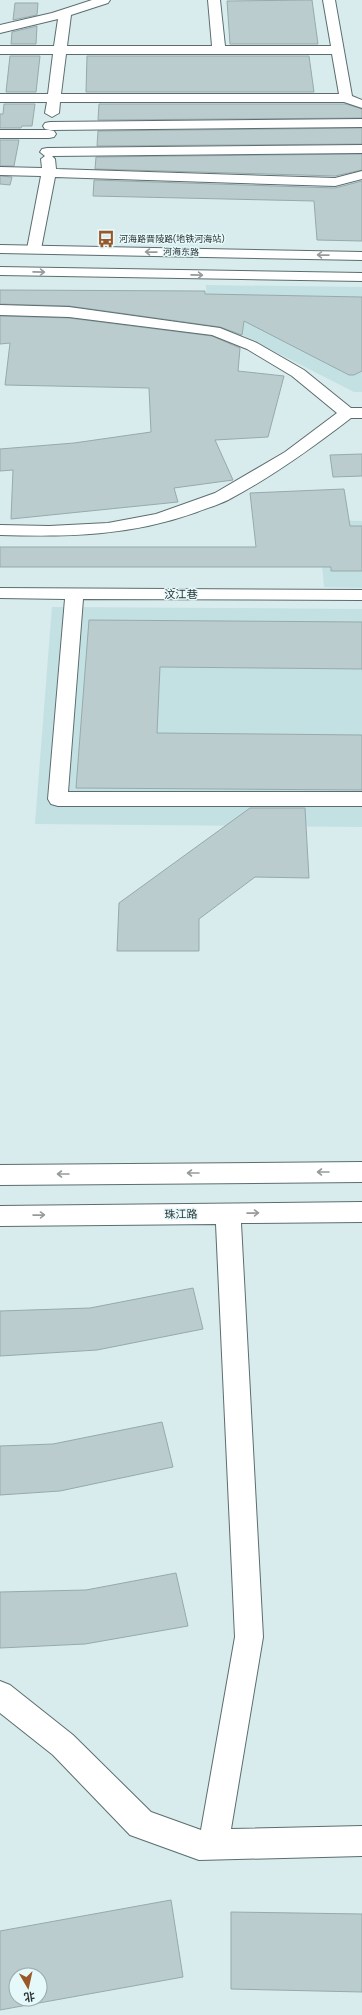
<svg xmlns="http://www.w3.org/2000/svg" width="362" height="2015" viewBox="0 0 362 2015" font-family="'DM Sans','Noto Sans SC',sans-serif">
	<rect width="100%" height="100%" fill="#d8ebed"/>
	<g fill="#c3e0e2">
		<polygon points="206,285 362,287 362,392 354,392 207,317"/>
		<polygon points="318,520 362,521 362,588 324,587"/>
		<polygon points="52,607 362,609 362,827 35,824"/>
	</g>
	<g fill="#baccce" stroke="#97aaab" fill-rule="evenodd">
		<polygon points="312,0 318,44 230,44 227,1"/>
		<polygon points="15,3 38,3 37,15 13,20"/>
		<polygon points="37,26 36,44 11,44 12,32"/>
		<polygon points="10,56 40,56 36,92 6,92"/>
		<polygon points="87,56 309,56 314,92 86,92"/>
		<polygon points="4,104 35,104 32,126 22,126 21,128 0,128 0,114 3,114"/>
		<polygon points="99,104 346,104 362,109 362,118 98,120"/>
		<polygon points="362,128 362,144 97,146 98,131"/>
		<polygon points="0,140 19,140 14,166 0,166"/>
		<polygon points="362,154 362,170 335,176 95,169 96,157"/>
		<polygon points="0,176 12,177 10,185 0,184"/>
		<polygon points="94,180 335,188 362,181 362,241 317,240 314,201 93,196"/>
		<polygon points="0,290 205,291 205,294 362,297 362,371 354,375 349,375 244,321 242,335 220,327 69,306 0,304"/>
		<polygon points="0,316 69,318 212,336 240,348 238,371 284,376 268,437 215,440 233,480 174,488 178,502 11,519 13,470 0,471 0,449 74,443 151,432 149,388 5,385 10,343 0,344"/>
		<polygon points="362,454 362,476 333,477 330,455"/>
		<polygon points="344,489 350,526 362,526 362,571 331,571 331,567 0,567 0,547 256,547 250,493"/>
		<polygon points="89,620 362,622 362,669 160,667 157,733 362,735 362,790 76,788"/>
		<polygon points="250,808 305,808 309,878 255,877 199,919 199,951 117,951 119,903"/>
		<polygon points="193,1288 203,1329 97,1350 0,1356 0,1311 90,1308"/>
		<polygon points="162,1422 173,1467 60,1491 0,1495 0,1446 53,1444"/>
		<polygon points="176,1573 188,1626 85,1644 0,1648 0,1592 86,1590"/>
		<path d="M171,1900l12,77 -183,33v-79zM16,1975h24v24h-24z"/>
		<polygon points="231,1912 362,1914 362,1992 231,1989"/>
	</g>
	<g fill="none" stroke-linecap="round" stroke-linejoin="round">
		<g stroke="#5c6d6f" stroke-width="2">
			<g id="minor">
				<path d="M92,0h18l-2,3 -37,12 -4,31h145l-4,-46h12l5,46h106l-8,-46h12l17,96 10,4v8l-18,-6h-284l-1,11 -7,4 -7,-4 2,-11h-47v-8h48l5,-40h-53v-8h54l4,-27 -58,14v-8l52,-12zM66,54h266l7,40h-278z"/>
				<polygon points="362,119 362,127 50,130 45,129 43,126 45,123 50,122"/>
				<polygon points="0,130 49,130 54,131 56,134 54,137 49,138 0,138"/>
				<polygon points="362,145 362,153 52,156 55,159 56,169 335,178 362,171 362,179 335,186 55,177 41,249 39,252 29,252 27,249 41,176 0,175 0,167 42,168 41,159 45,156 40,152 42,149 47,148"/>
				<path d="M0,305l69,2 151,21 37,15 47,27 47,38h11v10h-11c-39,30 -79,59 -123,82 -10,5 -21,8 -31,12 -67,24 -127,25 -197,23v-10l49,1 59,-3 48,-9 59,-21 70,-41 52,-39 -45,-37 -45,-27 -35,-14 -143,-18 -69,-2z"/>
				<polygon points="0,588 362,590 362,600 83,599 68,792 362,792 362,806 58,806 51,804 48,799 65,599 0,598"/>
				<polygon points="362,1162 362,1182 0,1185 0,1165"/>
				<polygon points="362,1202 362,1222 241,1223 263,1637 231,1829 362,1826 362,1856 199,1860 141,1839 130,1835 53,1755 0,1713 0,1681 10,1685 73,1735 151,1812 201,1830 235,1637 216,1224 0,1226 0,1206"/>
			</g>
		</g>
		<g stroke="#5c6d6f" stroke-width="2">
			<g id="major">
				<polygon points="0,245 362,252 362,260 0,253"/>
				<polygon points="0,267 362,273 362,281 0,275"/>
			</g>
		</g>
		<use href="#minor" fill="#fff" fill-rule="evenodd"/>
		<use href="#major" fill="#fff" fill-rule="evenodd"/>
	</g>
	<defs><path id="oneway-shaft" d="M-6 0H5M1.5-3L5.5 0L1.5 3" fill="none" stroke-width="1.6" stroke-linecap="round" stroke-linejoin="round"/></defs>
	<g stroke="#969a9a">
		<use href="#oneway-shaft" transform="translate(151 252) rotate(-179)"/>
		<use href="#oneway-shaft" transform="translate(323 255) rotate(-179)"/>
		<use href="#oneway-shaft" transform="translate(39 272) rotate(1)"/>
		<use href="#oneway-shaft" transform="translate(197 275) rotate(1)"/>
		<use href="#oneway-shaft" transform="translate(323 1172) rotate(180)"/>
		<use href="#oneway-shaft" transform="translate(193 1173) rotate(180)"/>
		<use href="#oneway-shaft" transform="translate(63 1174) rotate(180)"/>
		<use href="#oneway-shaft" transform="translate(253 1213) rotate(-1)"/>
		<use href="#oneway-shaft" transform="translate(39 1215) rotate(-1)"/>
	</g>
	<defs>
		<g id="bus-bare" transform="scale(1.38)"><path d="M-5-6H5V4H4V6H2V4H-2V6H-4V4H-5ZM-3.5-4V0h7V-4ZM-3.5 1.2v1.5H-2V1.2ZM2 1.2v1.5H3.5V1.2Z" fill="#9a5727" stroke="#e5f8fa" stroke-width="2.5" paint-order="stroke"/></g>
	</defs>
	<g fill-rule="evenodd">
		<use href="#bus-bare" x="106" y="239"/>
	</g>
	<g text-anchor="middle" stroke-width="3" stroke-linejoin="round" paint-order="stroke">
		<g font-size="9" fill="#2d3435" stroke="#e5f8fa" text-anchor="start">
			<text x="119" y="242">河海路晋陵路(地铁河海站)</text>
		</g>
		<g font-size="9" fill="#2d3435" stroke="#e5f8fa">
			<text transform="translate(181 252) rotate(1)" y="3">河海东路</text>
		</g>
		<g font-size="11" fill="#2d3435" stroke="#e5f8fa">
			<text x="181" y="598">汶江巷</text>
			<text transform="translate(181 1214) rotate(-1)" y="4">珠江路</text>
		</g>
	</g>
	<g transform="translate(28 1987) rotate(171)"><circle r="19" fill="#e5f8fa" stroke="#9baaab"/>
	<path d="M0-3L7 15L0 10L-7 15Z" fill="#9a5727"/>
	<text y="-6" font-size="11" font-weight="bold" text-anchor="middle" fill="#2d3435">北</text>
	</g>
</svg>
